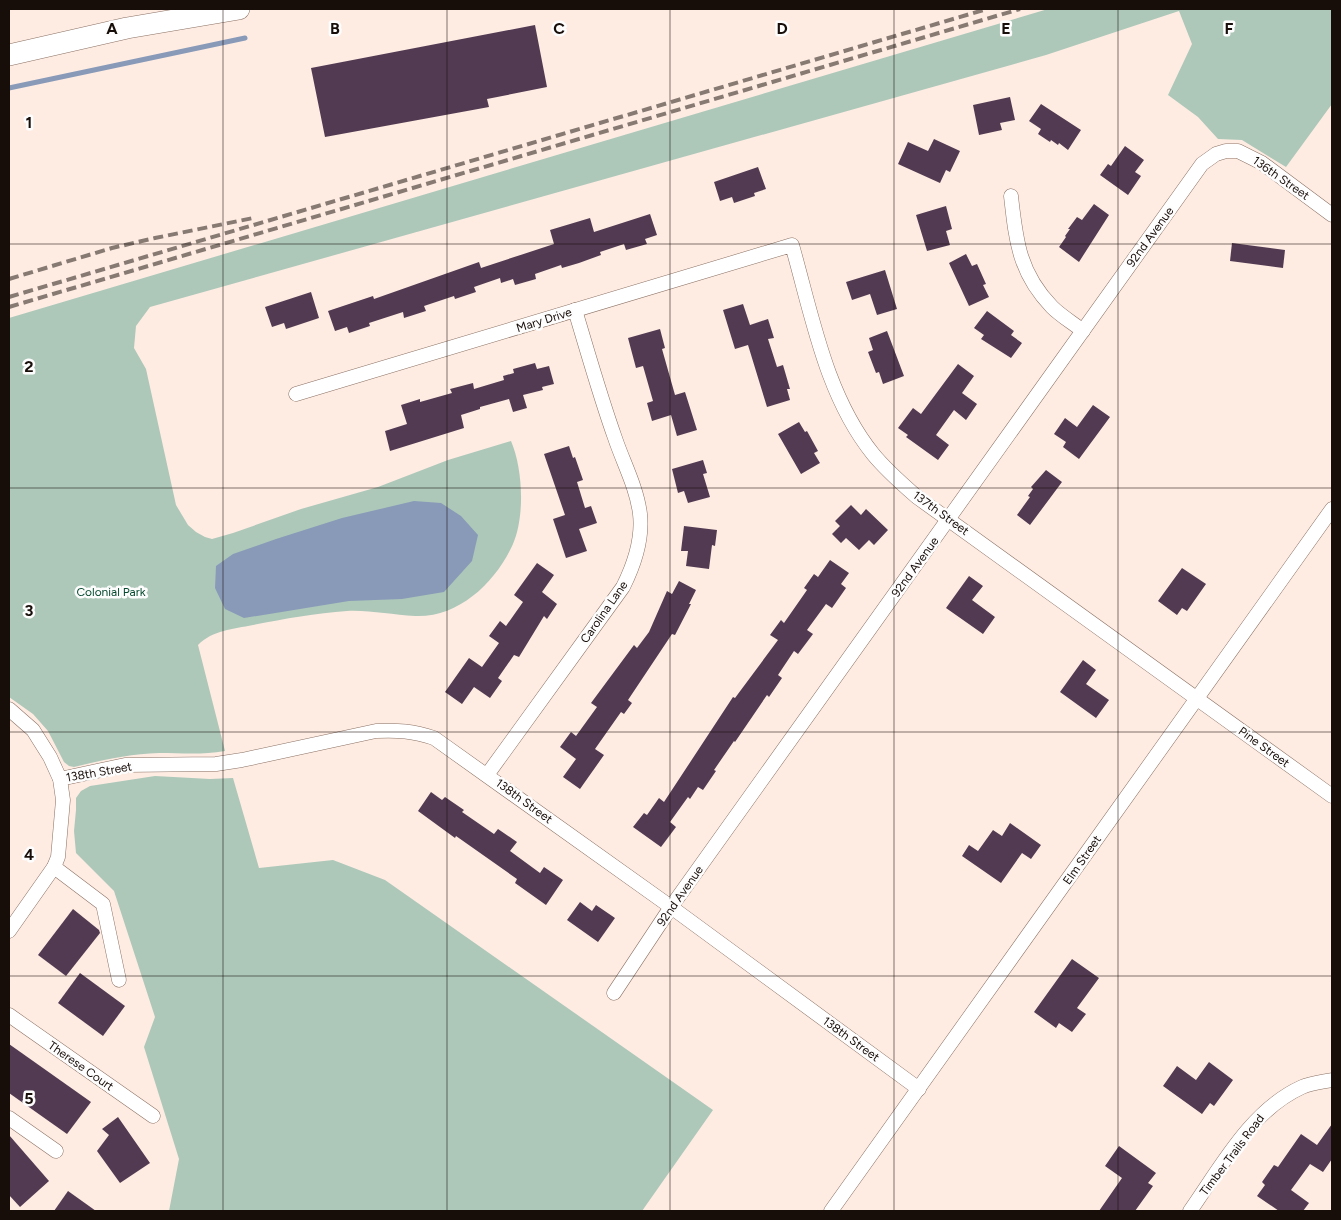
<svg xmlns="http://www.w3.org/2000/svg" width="1341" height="1220" viewBox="0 0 1341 1220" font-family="Figtree,sans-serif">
	<rect width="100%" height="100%" fill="#feece3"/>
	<g fill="#adc8b9">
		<path d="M1048,9h284v95l-46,63 -44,-27 -24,-1 -20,-22 -30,-22 24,-51 -13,-33 -133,44 -896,252 -14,19 -2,22 12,21 30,136 12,20 8,7 9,5 7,2 21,-6 68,-24 77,-22 70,-27 63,-19c12,28 14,75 2,103 -17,38 -54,74 -98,72 -23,-1 -45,-6 -68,-5 -31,2 -63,8 -94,14 -20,4 -40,5 -55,20l27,106c-23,4 -43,2 -66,2 -29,1 -57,7 -85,14l-5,-1 -5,-4 -16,-31 -15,-17 -24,-17v-379z"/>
		<polygon points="155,776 210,779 233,778 259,868 333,860 385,880 713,1110 642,1211 169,1211 179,1159 144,1047 155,1017 114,891 76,853 74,831 76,810 76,798 81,791 90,786"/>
	</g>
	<polygon fill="#899ab8" points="414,501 441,503 461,516 478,535 472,561 444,592 402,599 349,601 244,618 225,609 215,588 216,566 233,554 276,539 342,518"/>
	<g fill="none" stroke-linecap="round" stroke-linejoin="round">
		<polyline stroke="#899ab8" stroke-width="5" points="9,88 245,38"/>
	</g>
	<g fill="#523b52">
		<polygon points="535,25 547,87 487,99 489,107 325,137 311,68"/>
		<polygon points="1010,97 1015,120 1000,123 1002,130 979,135 973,105"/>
		<polygon points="1041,104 1081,130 1068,150 1059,143 1058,145 1051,140 1050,142 1038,134 1041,129 1029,121"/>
		<polygon points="934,139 960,151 950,172 946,170 940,183 898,164 908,142 928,151"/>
		<polygon points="1125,146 1144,160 1135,172 1141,176 1128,195 1100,175 1108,164 1111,166"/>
		<polygon points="758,167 766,189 754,193 755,196 734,203 732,197 720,201 714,182"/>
		<polygon points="1094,204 1109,215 1079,262 1059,247 1066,237 1065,236 1070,229 1068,229 1077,217 1082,220"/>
		<polygon points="946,206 952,229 946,231 950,245 927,251 916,215"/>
		<polygon points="650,214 657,235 645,239 647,244 626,250 624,244 600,252 601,255 579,263 562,268 561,265 535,274 536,279 515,285 513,279 501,283 500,278 474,287 476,292 455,299 454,296 424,306 426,311 404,318 403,312 369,323 370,326 349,333 347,327 335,331 328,311 373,296 374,299 479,262 481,268 554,244 550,230 590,218 594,232"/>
		<polygon points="1232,243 1285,250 1283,268 1230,261"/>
		<polygon points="966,254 972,266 977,264 986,284 983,285 989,297 969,306 949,263"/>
		<polygon points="885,270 897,309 877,315 870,294 852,300 846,282"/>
		<polygon points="311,292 319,318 286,329 284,323 272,327 265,307"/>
		<polygon points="743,304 750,325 768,319 774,338 768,339 777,367 783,365 790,389 787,389 790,400 767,407 748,345 735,349 723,310"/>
		<polygon points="987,311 1014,331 1011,335 1022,343 1011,358 981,339 984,335 974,328"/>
		<polygon points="660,329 665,348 662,349 675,395 685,392 697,430 677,436 671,415 652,421 647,403 653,401 643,366 636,368 628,338"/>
		<polygon points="887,331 904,376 883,384 879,372 876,373 868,352 873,350 869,338"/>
		<polygon points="535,363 537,369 549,366 554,384 542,387 543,390 523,395 527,408 513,412 509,399 480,407 480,409 461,415 464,428 390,451 385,431 407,424 401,405 420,399 420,402 452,393 450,389 473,383 474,389 504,380 503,376 514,373 513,369"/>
		<polygon points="958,364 974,376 962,393 977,404 966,420 954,410 936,435 949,445 938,460 906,437 908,435 898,428 913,408 921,414"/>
		<polygon points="1093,405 1110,417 1079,459 1063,447 1066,442 1054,434 1065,418 1077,427"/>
		<polygon points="799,422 805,432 807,431 818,451 814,453 820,463 801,474 778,434"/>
		<polygon points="569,446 573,458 575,457 583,480 577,482 585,508 591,506 597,523 579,529 587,551 566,558 553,519 565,515 544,454"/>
		<polygon points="703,460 707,473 703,474 710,497 688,503 684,491 678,493 672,469"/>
		<polygon points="1046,470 1062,482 1030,525 1017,515 1030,497 1028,496 1033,489 1031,487"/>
		<polygon points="851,505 861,515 866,509 888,530 874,545 869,540 859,550 846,538 841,543 832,534 840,526 835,521"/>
		<polygon points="684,526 717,530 715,546 712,545 709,569 686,566 688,551 681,551"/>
		<polygon points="830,560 849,573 841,584 846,588 832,608 826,604 807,630 813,634 798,654 794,651 778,675 782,678 769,697 767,695 735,742 734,741 714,770 716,771 703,790 698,787 690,799 688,797 670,822 676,827 661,847 633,827 644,813 647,815 659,798 664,802 733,697 735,698 778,640 770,635 781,620 784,623 807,590 804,588 814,574 818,577"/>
		<polygon points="537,563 554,575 542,592 557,604 547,619 544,616 519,657 514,655 498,678 502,681 490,698 474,687 462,704 445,692 469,658 482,667 499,643 489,636 500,621 506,626 523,602 514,595"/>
		<polygon points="1182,568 1206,584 1187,611 1182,608 1177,615 1158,601"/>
		<polygon points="969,576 983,586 972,600 995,617 983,634 946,608"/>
		<polygon points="679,581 696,590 689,604 691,604 675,635 672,634 628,700 632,703 624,714 621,712 595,749 604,755 580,789 563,777 576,759 560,747 571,732 576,736 597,707 591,703 634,645 637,648 649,632 667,591 672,594"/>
		<polygon points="1083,660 1096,670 1086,684 1109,700 1096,718 1060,692"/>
		<polygon points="431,792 442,800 445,797 464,810 462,812 494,834 498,829 517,842 510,851 540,873 544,867 563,880 546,905 515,883 517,879 456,836 455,838 418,811"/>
		<polygon points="1010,823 1041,845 1031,859 1022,853 1001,883 962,856 969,845 978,851 993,830 1002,836"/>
		<polygon points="580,902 592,911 596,905 615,918 598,942 567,920"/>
		<polygon points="73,909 99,930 100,933 66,976 38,955"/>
		<polygon points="1072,959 1099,978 1077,1008 1086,1014 1072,1032 1059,1023 1056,1028 1034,1012"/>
		<polygon points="80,973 125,1006 103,1036 58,1003"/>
		<polygon points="9,1044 91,1102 67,1134 9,1093"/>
		<polygon points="1209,1062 1233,1080 1214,1106 1210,1103 1202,1114 1163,1086 1177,1066 1196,1080"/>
		<polygon points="118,1117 150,1163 120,1183 97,1151 109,1135 102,1129"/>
		<polygon points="1332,1124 1332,1159 1323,1172 1310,1164 1291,1190 1309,1203 1303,1211 1279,1211 1257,1196 1265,1185 1262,1182 1274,1165 1278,1167 1301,1134 1317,1145"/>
		<polygon points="9,1135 49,1181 20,1207 9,1195"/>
		<polygon points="1119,1146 1156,1173 1148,1183 1153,1186 1135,1211 1099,1211 1122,1178 1105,1166"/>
		<polygon points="68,1191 96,1211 54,1211"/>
	</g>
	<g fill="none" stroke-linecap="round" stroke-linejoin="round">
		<g stroke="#8b7164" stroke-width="15">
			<g id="minor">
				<path d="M1011,196c5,45 8,77 41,111 9,9 21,16 31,24"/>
				<path d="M296,394l496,-149c20,70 34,151 81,209 13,16 28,29 44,43l415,299"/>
				<polyline points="9,709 33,730 50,757 60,779 63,800 58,857 54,867 9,931"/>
				<path d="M487,775l136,-188c11,-22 20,-47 17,-73 -3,-26 -17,-52 -25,-76 -15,-42 -27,-85 -40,-128"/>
				<path d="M60,779l65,-14 91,-1 26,-4 134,-29c22,-1 37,0 58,7l237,169 248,182"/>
				<polyline points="54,867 103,904 119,980"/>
				<polyline points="614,993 671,907 1202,164 1216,154 1226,151 1238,151 1262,163 1332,215"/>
				<polyline points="9,1015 153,1116"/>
				<polyline points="9,1118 56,1151"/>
				<polyline points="831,1211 1332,509"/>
				<path d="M1190,1211c31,-44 61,-101 112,-124 9,-4 20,-5 30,-7"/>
			</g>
		</g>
		<g stroke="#8b7164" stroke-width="22">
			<polyline id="primary" points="9,55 127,28 239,9"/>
		</g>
		<use href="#minor" stroke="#fff" stroke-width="14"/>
		<use href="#primary" stroke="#fff" stroke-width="21"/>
		<g stroke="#877a73" stroke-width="4" stroke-dasharray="10 5" stroke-linecap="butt">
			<polyline points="9,279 112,248 155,238 253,218"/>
			<polyline points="9,297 987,9"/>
			<polyline points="9,307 1020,9"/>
		</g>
	</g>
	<path fill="none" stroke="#170d09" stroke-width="1" stroke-opacity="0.55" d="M223,9v1202M447,9v1202M670,9v1202M894,9v1202M1118,9v1202M9,244h1323M9,488h1323M9,732h1323M9,976h1323"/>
	<g text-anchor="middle" stroke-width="5" stroke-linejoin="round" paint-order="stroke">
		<g font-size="12" fill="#170d09" stroke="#fdfdfd">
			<text transform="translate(1281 178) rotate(35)" y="4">136th Street</text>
			<text transform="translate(1150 237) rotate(-54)" y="4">92nd Avenue</text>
			<text transform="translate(544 320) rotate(-17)" y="4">Mary Drive</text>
			<text transform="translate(941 513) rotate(36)" y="4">137th Street</text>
			<text transform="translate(915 567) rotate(-54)" y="4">92nd Avenue</text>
			<text transform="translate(604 612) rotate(-55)" y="4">Carolina Lane</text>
			<text transform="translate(1264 747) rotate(36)" y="4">Pine Street</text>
			<text transform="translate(99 772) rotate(-10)" y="4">138th Street</text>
			<text transform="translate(524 801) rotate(36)" y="4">138th Street</text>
			<text transform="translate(1082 860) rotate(-55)" y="4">Elm Street</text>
			<text transform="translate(680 896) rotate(-55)" y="4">92nd Avenue</text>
			<text transform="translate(851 1039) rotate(36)" y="4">138th Street</text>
			<text transform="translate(81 1066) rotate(35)" y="4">Therese Court</text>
			<text transform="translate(1232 1155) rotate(-53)" y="4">Timber Trails Road</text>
		</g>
		<g font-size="12" fill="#054a2f" stroke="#fdfdfd">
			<text x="111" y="596">Colonial Park</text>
		</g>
	</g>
	<g font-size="16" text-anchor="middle" font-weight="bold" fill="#170d09" stroke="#fdfdfd" stroke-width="5" stroke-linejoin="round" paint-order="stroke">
		<text x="112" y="34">A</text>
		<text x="335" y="34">B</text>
		<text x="559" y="34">C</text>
		<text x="782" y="34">D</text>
		<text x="1006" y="34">E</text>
		<text x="1229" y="34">F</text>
		<text x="29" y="128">1</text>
		<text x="29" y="372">2</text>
		<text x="29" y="616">3</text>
		<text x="29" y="860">4</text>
		<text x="29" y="1104">5</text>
	</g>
	<rect width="1341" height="1220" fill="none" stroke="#170d09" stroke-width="20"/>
</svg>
